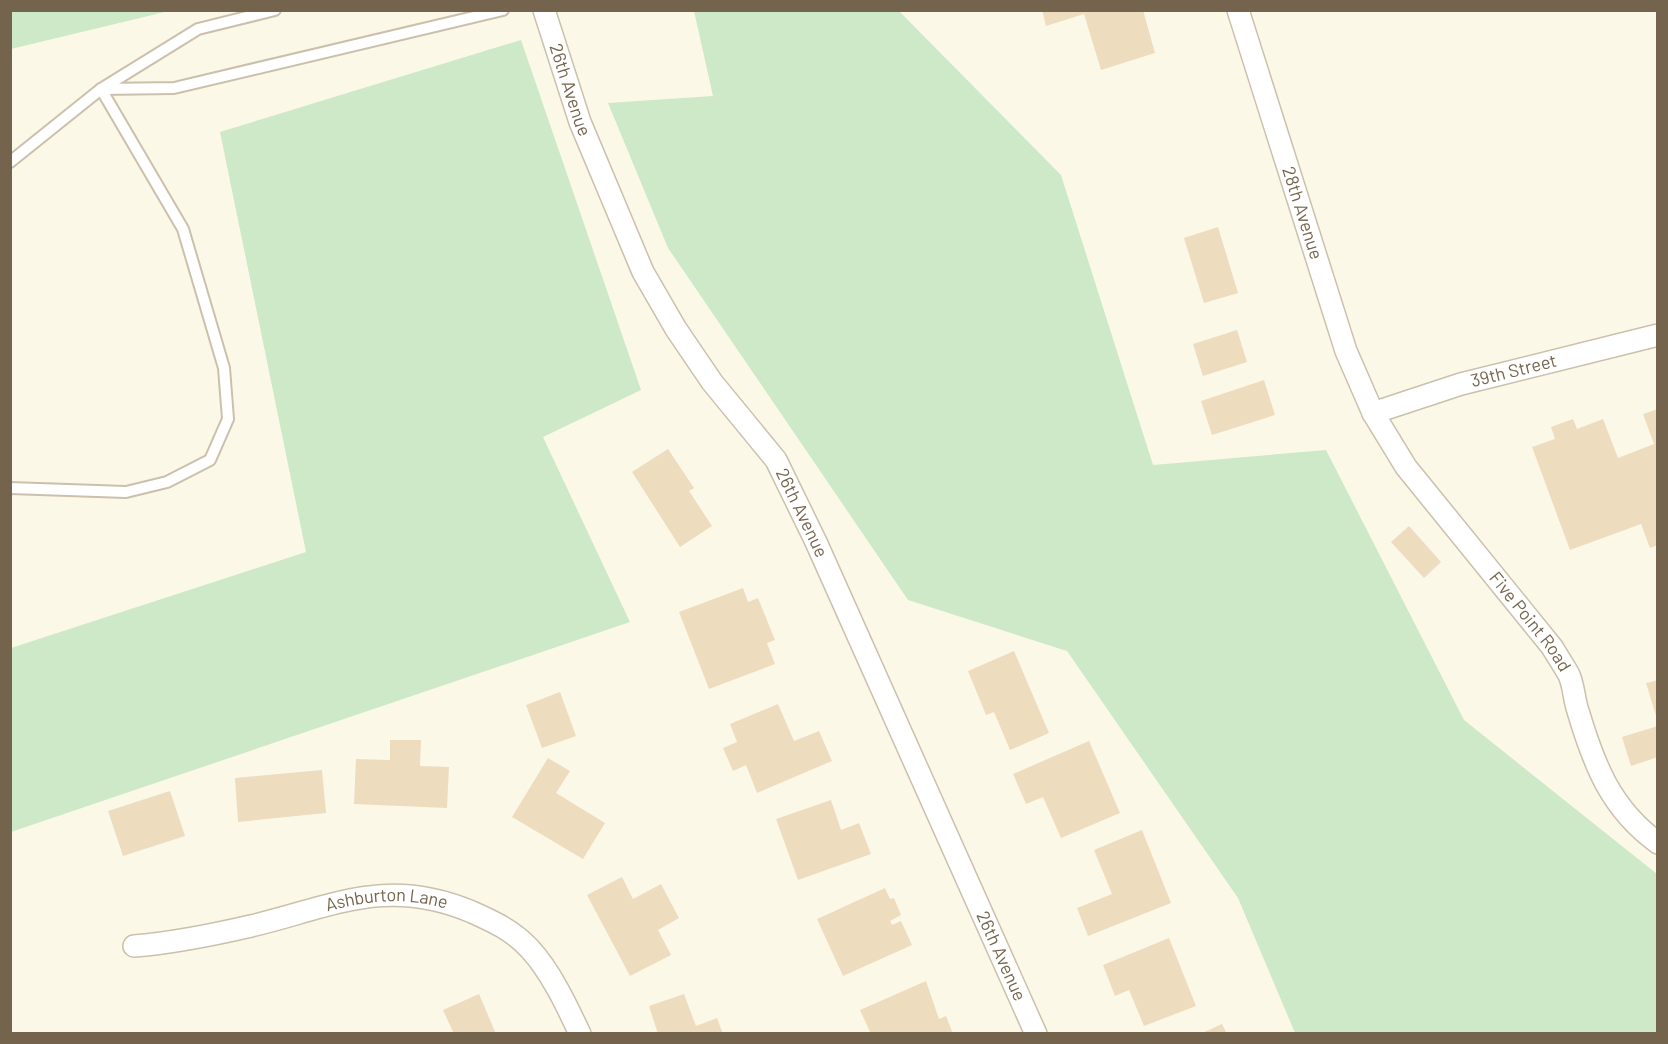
<svg xmlns="http://www.w3.org/2000/svg" width="1668" height="1044" viewBox="0 0 1668 1044" font-family="Barlow,sans-serif">
	<rect width="100%" height="100%" fill="#fcf8e8"/>
	<g fill="#cde9c7">
		<polygon points="11,10 169,10 169,11 11,49"/>
		<polygon points="694,11 899,11 1061,175 1153,465 1326,450 1464,720 1657,874 1657,1033 1295,1033 1238,898 1067,651 908,600 668,248 608,103 713,96"/>
		<polygon points="521,40 641,390 543,437 630,622 11,832 11,648 306,552 220,132"/>
	</g>
	<g fill="#eedcbf">
		<polygon points="1042,10 1143,10 1155,53 1101,70 1084,14 1046,26"/>
		<polygon points="1218,227 1238,293 1204,303 1184,238"/>
		<polygon points="1237,330 1247,362 1203,376 1193,344"/>
		<polygon points="1264,380 1275,415 1212,435 1201,401"/>
		<polygon points="1658,409 1658,545 1650,548 1641,524 1570,550 1532,447 1555,439 1551,427 1573,419 1577,429 1603,419 1618,458 1654,444 1643,414"/>
		<polygon points="668,449 694,488 689,491 712,526 680,547 632,472"/>
		<polygon points="1409,526 1441,562 1424,578 1391,542"/>
		<polygon points="743,588 748,602 758,598 775,640 767,643 775,664 709,689 679,612"/>
		<polygon points="1014,651 1049,733 1010,750 994,712 986,715 968,671"/>
		<polygon points="1658,680 1658,719 1657,719 1646,683"/>
		<polygon points="560,692 576,736 542,748 526,705"/>
		<polygon points="778,704 794,741 819,731 832,761 757,793 746,765 733,771 723,748 737,742 730,724"/>
		<polygon points="1658,726 1658,757 1631,766 1622,737"/>
		<polygon points="390,740 421,740 420,766 449,767 447,808 354,804 356,759 390,760"/>
		<polygon points="1089,741 1120,813 1061,838 1043,797 1026,804 1013,774"/>
		<polygon points="548,758 570,771 556,793 605,823 583,859 512,817"/>
		<polygon points="322,770 326,813 238,822 235,778"/>
		<polygon points="170,791 185,836 123,856 108,811"/>
		<polygon points="831,800 841,830 859,823 871,854 798,880 776,819"/>
		<polygon points="1142,830 1171,903 1088,936 1077,908 1112,894 1094,850"/>
		<polygon points="622,877 633,899 661,884 679,918 658,930 671,955 630,976 587,895"/>
		<polygon points="885,888 890,899 894,898 901,915 890,921 892,925 901,921 912,945 843,976 817,919"/>
		<polygon points="1169,938 1196,1006 1144,1026 1129,990 1115,996 1103,965"/>
		<polygon points="926,981 939,1019 946,1016 953,1034 871,1034 860,1010"/>
		<polygon points="479,994 496,1034 454,1034 443,1010"/>
		<polygon points="684,994 696,1026 717,1018 723,1034 658,1034 649,1006"/>
		<polygon points="1222,1024 1227,1034 1200,1034"/>
	</g>
	<g fill="none" stroke-linecap="round" stroke-linejoin="round">
		<g stroke="#cbc0ac" stroke-width="14">
			<g id="service">
				<polyline points="275,10 198,29 101,89 174,88 503,10"/>
				<polyline points="10,162 101,89 183,229 224,368 228,419 210,460 167,482 126,492 10,488"/>
			</g>
		</g>
		<g stroke="#cbc0ac" stroke-width="24">
			<g id="minor">
				<path id="s1" d="M544,10l36,112 63,150 33,57 36,53 64,78 40,82 220,492"/>
				<path id="s2" d="M1238,10l108,341 27,62 33,54 146,180c6,10 12,19 17,28 5,11 5,25 9,36 16,54 33,98 80,132"/>
				<path id="s3" d="M1373,413l88,-29 197,-49"/>
				<path id="s4" d="M134,946c40,-3 78,-11 117,-20 83,-20 136,-50 221,-14 22,10 40,18 57,36 21,22 38,58 51,86"/>
			</g>
		</g>
		<use href="#service" stroke="#fff" stroke-width="10"/>
		<use href="#minor" stroke="#fff" stroke-width="21"/>
	</g>
	<g text-anchor="middle" stroke-width="6" stroke-linejoin="round" paint-order="stroke">
		<g font-size="18" fill="#75644d" stroke="#fefbef">
			<text dy="6" stroke="none"><textPath href="#s1" startOffset="84">26th Avenue</textPath></text>
			<text dy="6" stroke="none"><textPath href="#s2" startOffset="213">28th Avenue</textPath></text>
			<text dy="6" stroke="none"><textPath href="#s3" startOffset="147">39th Street</textPath></text>
			<text dy="6" stroke="none"><textPath href="#s1" startOffset="570">26th Avenue</textPath></text>
			<text dy="6" stroke="none"><textPath href="#s2" startOffset="687">Five Point Road</textPath></text>
			<text dy="6" stroke="none"><textPath href="#s4" startOffset="258">Ashburton Lane</textPath></text>
			<text dy="6" stroke="none"><textPath href="#s1" startOffset="1056">26th Avenue</textPath></text>
		</g>
	</g>
	<rect width="1668" height="1044" fill="none" stroke="#75644d" stroke-width="24"/>
</svg>
